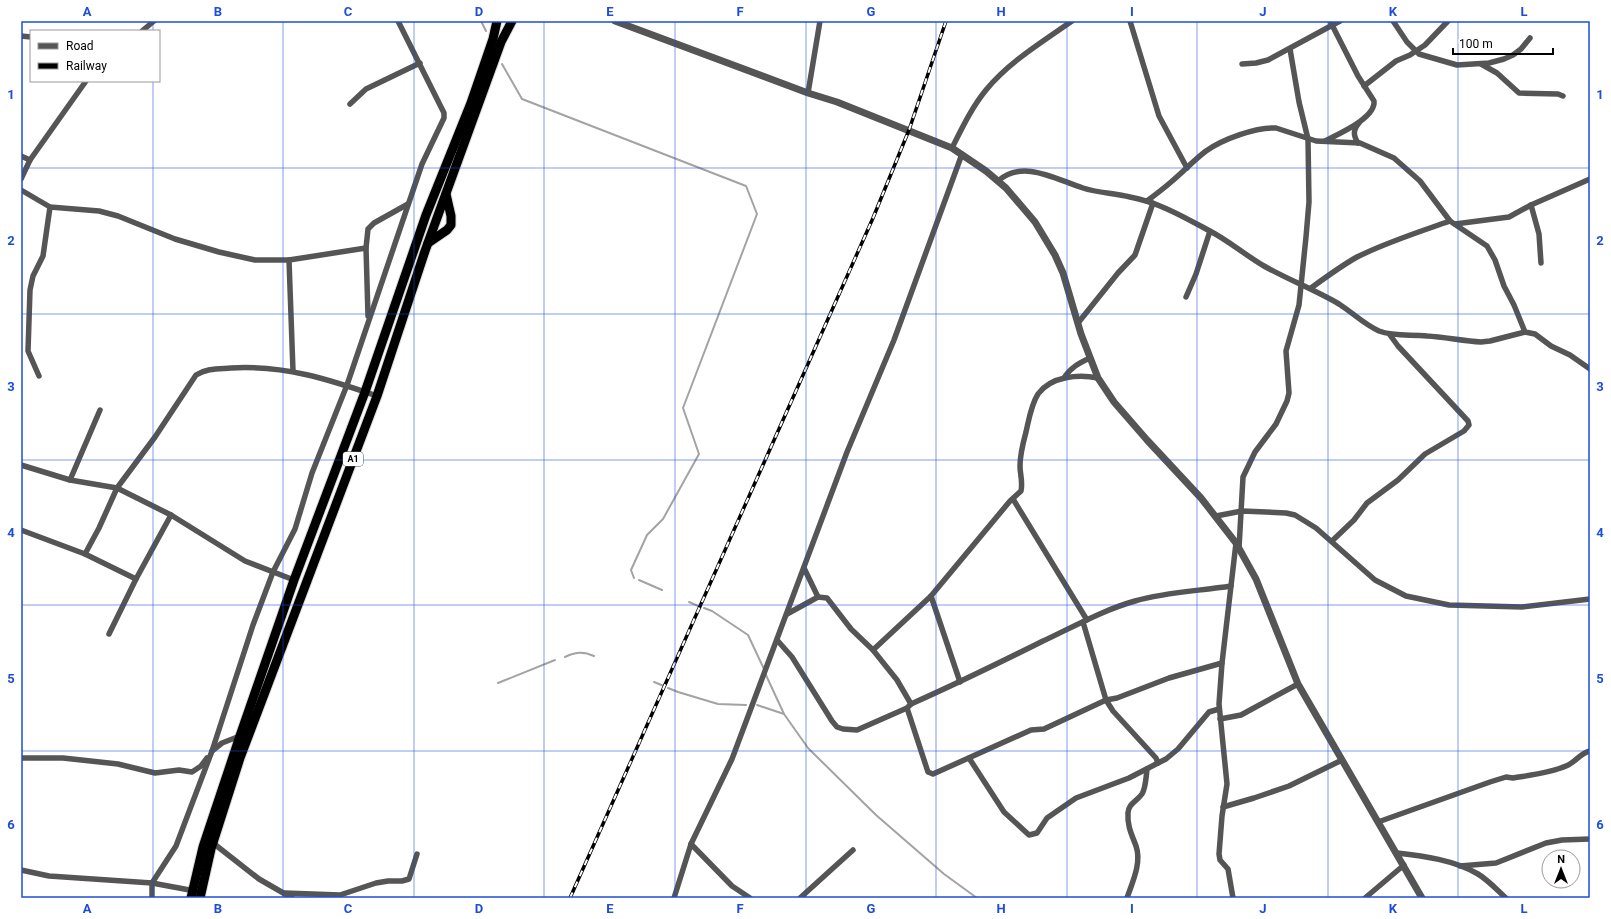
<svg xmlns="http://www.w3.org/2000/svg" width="1611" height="919" viewBox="0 0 1611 919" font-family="Roboto,sans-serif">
	<rect width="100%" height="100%" fill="#fff"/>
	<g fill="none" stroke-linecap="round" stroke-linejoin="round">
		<g stroke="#a3a3a3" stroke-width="2">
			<polyline points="481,21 486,31"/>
			<polyline points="502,64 522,99 746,186 757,214 683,408 699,454 663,519 647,535 631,570 634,578"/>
			<polyline points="639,580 662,590"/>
			<polyline points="689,602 698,606"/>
			<polyline points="704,608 712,611 748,635 764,669"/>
			<path d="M565,657c10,-5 18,-6 29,-1"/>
			<polyline points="765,673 784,714 808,748 876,815 944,874 977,898"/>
			<polyline points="654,682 664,686"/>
			<polyline points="498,683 555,660"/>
			<polyline points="668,688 678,692 718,704 746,705"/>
			<polyline points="757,705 784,714"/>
		</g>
		<g stroke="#dbdbdb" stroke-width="11">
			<g id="trunk">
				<polyline points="428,243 447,230 451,225 451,216 446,194"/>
				<polyline points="191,898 203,847 240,736 294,580 365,392 426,215 471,103 493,39 497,21"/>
				<polyline points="200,898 211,849 240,758 377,396 425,251 501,42 512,21"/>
			</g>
		</g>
		<g stroke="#555" stroke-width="5.5">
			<polyline points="1130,21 1159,116 1187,168"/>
			<polyline points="1393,21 1407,42 1419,54 1457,65 1489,63 1504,59 1513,55 1521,49 1530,38"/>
			<polyline points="142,31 154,21"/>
			<polyline points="21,36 31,37"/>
			<polyline points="1242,64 1256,63 1268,60 1340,21"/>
			<polyline points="1481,64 1497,73 1519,93 1558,94 1563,96"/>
			<polyline points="1364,86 1396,61 1410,55 1425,45 1448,21"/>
			<polyline points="808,93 820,21"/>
			<polyline points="350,104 366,89 420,63"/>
			<path d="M1325,141c13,-7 51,-23 49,-40l-16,-25 -28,-55"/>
			<path d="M1358,143c-5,-8 -5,-13 1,-20"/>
			<path d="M952,148c10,-20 20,-41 34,-58 23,-28 56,-48 86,-69"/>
			<polyline points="21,156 30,160"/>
			<polyline points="21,179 30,160 86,81"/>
			<path d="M998,181c25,-22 57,-2 85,7 15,5 32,5 47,9 28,5 54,20 78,33 20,10 37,25 56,36 25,14 51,24 75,38 14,9 26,21 40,27 16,6 32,3 48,5 18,1 36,5 54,6l9,-1 35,-9"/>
			<polyline points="21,190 50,207 99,211 118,216 175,239 219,252 255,260 289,260 366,248"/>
			<path d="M1147,201c8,-6 16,-12 24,-19 12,-10 23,-22 35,-31 17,-12 50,-24 70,-23l40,13 44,2 34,15 26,23 30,40 37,25 8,14 9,26 10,19 11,27 10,2 16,12 19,9 20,14"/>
			<polyline points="1531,205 1539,234 1541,263"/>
			<polyline points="1455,224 1509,217 1531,205 1590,179"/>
			<polyline points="289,260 293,371"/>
			<path d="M1311,288c15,-11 30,-22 46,-31 30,-15 62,-25 93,-36"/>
			<polyline points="1186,297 1196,274 1210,231"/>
			<polyline points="368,316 366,248 368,229 374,223 408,204"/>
			<polyline points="1078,323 1118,273 1135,255 1153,203"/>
			<polyline points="39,376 28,351 30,290 33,276 43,256 50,207"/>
			<path d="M1064,378c6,-10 15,-15 26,-20"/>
			<polyline points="21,465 70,480 117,488 171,515 245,561 294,580"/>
			<polyline points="70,480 100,410"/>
			<polyline points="1013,499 1087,620"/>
			<polyline points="1216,516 1242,511 1286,513 1295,515 1316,528 1375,580 1406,596 1449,605 1522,607 1590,599"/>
			<path d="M21,530l64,24 14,-26 18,-40 38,-51 41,-62c11,-7 23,-6 35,-7 53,-3 97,11 146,28"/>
			<polyline points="1332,541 1354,520 1367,503 1398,480 1425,454 1464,431 1469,425 1468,421 1398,346 1390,335"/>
			<polyline points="1239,548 1243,477 1255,452 1276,424 1287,401 1289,393 1286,351 1299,305 1306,237 1309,202 1308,139 1299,102 1290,49"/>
			<polyline points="85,554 136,579"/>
			<polyline points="804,568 818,597 827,598 851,629 873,650 897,680 911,704"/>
			<polyline points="931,596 960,682"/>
			<polyline points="787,614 818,597"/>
			<polyline points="1083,622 1106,700 1113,711 1156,758 1158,763 1166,759 1178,749 1209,712 1219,709"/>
			<polyline points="109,634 136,579 171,515"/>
			<path d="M777,640l15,17 40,64 5,6 6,2 14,1 50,-22 4,-4c45,-20 88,-41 132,-63 30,-14 60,-31 92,-40 30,-9 64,-10 96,-15"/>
			<path d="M873,650l58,-54 79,-95 11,-10c2,-9 -1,-17 -1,-25 0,-11 3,-23 6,-34 3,-13 5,-27 12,-38 13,-18 41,-20 60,-16"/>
			<polyline points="907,708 927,769 928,772 933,774 1031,730 1044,729 1106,700 1117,698 1169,678 1222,663"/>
			<polyline points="1220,719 1241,715 1298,684"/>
			<polyline points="212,751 222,743 240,736"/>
			<polyline points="21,758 63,758 118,764 155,773 179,770 192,772 201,766 207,758"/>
			<polyline points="969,758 1004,812 1029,835 1037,833 1047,818 1076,798 1129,778 1158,763"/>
			<polyline points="1223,807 1254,798 1289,786 1342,760"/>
			<path d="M1378,822l112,-40 16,-5 7,1c18,-3 37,-5 53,-12 10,-4 14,-13 24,-15"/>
			<polyline points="213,843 259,879 292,898"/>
			<polyline points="691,844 732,886 750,898"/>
			<path d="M1397,853c27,3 57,7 81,21 10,6 19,16 28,24"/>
			<polyline points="1460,866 1496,863 1546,843 1562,840 1590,839"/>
			<polyline points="21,870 49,876 152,883 195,891"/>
			<polyline points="285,893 340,895 376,883 388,881 402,881 409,879 417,854"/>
			<polyline points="152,898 152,883 176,846 212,751 253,625 273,572 295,529 312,473 347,385 422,164 444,118 444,113 398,21"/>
			<polyline points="674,898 691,844 732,759 847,452 894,340 962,154"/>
			<polyline points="800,898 853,850"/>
			<path d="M1127,898c5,-15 15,-35 9,-52 -4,-11 -9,-20 -8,-33 0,-9 9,-12 14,-19 4,-7 4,-17 5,-25"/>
			<polyline points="1233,898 1228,869 1220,860 1219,854 1222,816 1227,784 1219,704 1222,663 1236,543"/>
			<polyline points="1365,898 1404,865"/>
		</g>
		<polyline stroke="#555" stroke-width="7" points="615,21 808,93 837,102 952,148 986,171 1006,188 1035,222 1055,255 1063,273 1081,334 1098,378 1114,402 1147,440 1201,498 1236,543 1256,579 1298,684 1422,898"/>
		<use href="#trunk" stroke="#000" stroke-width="9"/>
		<g stroke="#000" stroke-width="3.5">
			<polyline id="rail" points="570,898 873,218 909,130 946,21"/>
		</g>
		<use href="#rail" stroke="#fff" stroke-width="2" stroke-dasharray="6" stroke-linecap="butt"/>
	</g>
	<path fill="none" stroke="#1d4ed8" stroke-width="1" stroke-opacity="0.55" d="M153,21v10M283,21v877M414,21v877M544,21v877M675,21v877M806,21v877M936,21v877M1067,21v877M1197,21v877M1328,21v877M1458,21v877M153,81v817M21,168h1569M21,314h1569M21,460h1569M21,605h1569M21,751h1569"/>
	<g text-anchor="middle" stroke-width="3.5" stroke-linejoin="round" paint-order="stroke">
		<rect fill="#fff" stroke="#4c4c4c" stroke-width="1" x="343" y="452" width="20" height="14" rx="3"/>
		<g font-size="9" font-weight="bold" fill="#000">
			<text x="353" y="462">A1</text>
		</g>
	</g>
	<rect width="1611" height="919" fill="none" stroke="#ffffff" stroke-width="44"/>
	<rect x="30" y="30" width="130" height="52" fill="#ffffff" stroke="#999999"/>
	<rect x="38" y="43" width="20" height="6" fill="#555555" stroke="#999999"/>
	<text x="66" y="50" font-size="12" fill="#000000">Road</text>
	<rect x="38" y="63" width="20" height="6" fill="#000000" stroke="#999999"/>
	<text x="66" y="70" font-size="12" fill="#000000">Railway</text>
	<g transform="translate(1561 869)"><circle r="19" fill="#ffffff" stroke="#999999"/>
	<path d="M0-3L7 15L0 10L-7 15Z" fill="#000000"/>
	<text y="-6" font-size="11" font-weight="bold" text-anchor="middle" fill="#000000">N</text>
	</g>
	<path d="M1453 48v6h100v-6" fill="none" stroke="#000000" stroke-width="2"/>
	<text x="1459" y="48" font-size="12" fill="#000000" stroke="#ffffff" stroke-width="3" paint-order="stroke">100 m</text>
	<rect x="22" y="22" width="1567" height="875" fill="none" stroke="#1d4ed8" stroke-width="1.5"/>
	<g font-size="13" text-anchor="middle" font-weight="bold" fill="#1d4ed8">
		<text x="87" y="16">A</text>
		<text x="218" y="16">B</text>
		<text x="348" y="16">C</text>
		<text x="479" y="16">D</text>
		<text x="610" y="16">E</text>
		<text x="740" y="16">F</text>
		<text x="871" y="16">G</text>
		<text x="1001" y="16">H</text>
		<text x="1132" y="16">I</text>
		<text x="1263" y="16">J</text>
		<text x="1393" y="16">K</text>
		<text x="1524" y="16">L</text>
		<text x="11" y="99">1</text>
		<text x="1600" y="99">1</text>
		<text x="11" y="245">2</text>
		<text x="1600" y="245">2</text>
		<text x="11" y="391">3</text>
		<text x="1600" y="391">3</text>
		<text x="11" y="537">4</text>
		<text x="1600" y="537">4</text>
		<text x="11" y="683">5</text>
		<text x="1600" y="683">5</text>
		<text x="11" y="829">6</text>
		<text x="1600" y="829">6</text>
		<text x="87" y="913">A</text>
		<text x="218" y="913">B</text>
		<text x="348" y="913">C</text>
		<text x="479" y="913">D</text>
		<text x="610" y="913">E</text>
		<text x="740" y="913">F</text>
		<text x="871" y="913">G</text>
		<text x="1001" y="913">H</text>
		<text x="1132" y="913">I</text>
		<text x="1263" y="913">J</text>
		<text x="1393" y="913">K</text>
		<text x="1524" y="913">L</text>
	</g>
</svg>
